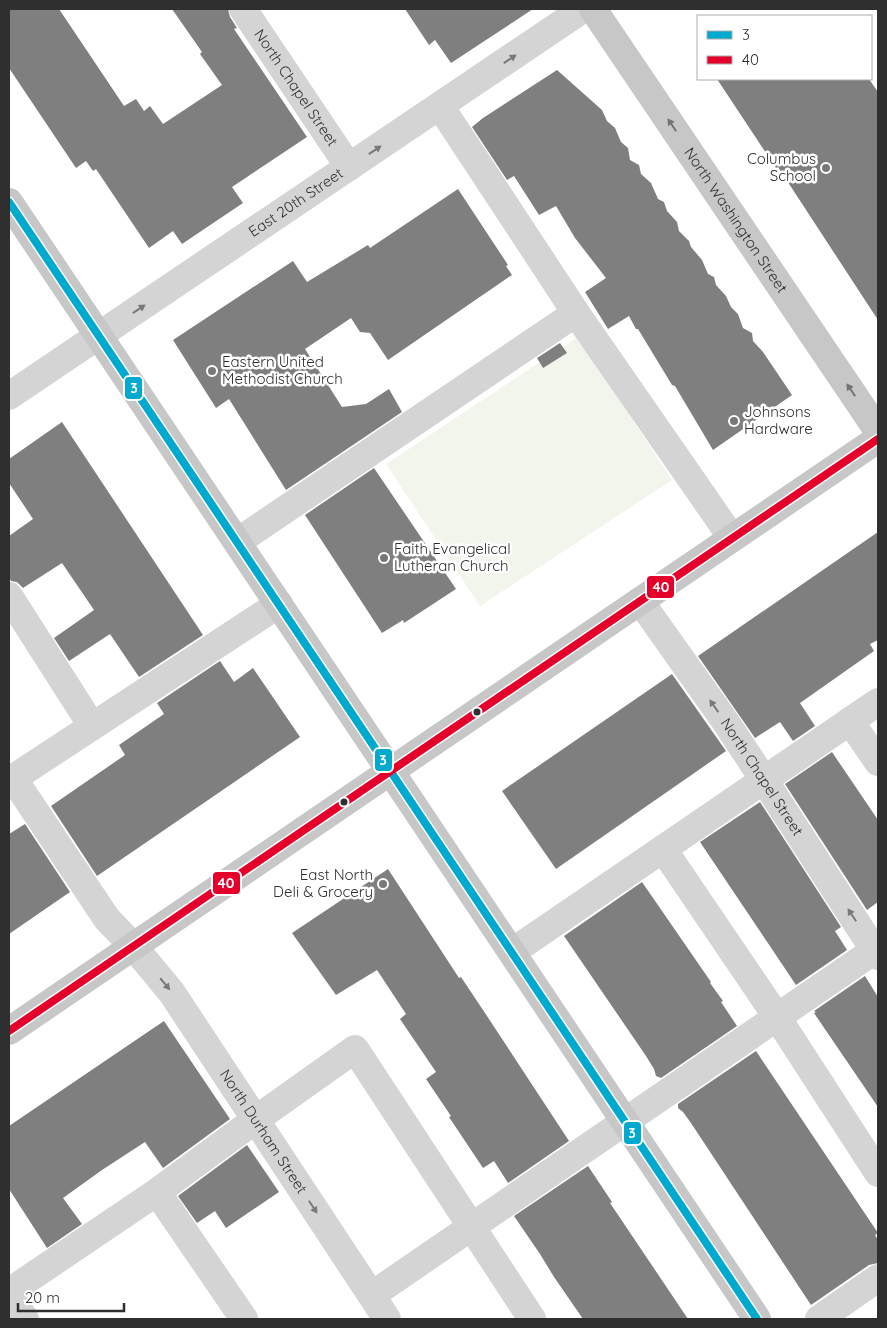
<svg xmlns="http://www.w3.org/2000/svg" width="887" height="1328" viewBox="0 0 887 1328" font-family="Quicksand,sans-serif">
	<rect width="100%" height="100%" fill="#fff"/>
	<polygon fill="#f1f5ec" points="578,337 672,480 480,606 386,464"/>
	<g fill="#7f7f7f">
		<polygon points="9,9 59,9 124,106 136,99 144,111 150,106 163,124 222,85 200,54 202,52 172,9 228,9 230,17 237,28 234,29 307,137 232,187 243,203 182,244 173,231 149,248 96,169 93,171 86,161 76,168 9,68"/>
		<polygon points="405,9 533,9 451,63 435,40 429,45"/>
		<polygon points="557,70 602,110 607,121 615,128 621,142 628,148 630,160 639,165 641,174 651,183 658,199 664,202 667,211 677,222 679,231 689,241 691,247 702,260 708,274 714,277 716,285 726,296 731,307 738,314 743,328 752,333 753,341 763,352 792,395 713,450 675,386 672,385 638,329 636,329 629,316 608,329 585,292 606,278 575,238 556,206 539,215 514,176 507,180 472,127 483,118"/>
		<polygon points="717,79 869,79 878,92 878,320 778,167 776,168"/>
		<polygon points="458,189 508,265 506,266 512,275 388,360 370,333 360,332 351,318 305,349 342,407 366,404 389,389 402,412 286,490 229,399 216,408 173,340 293,261 307,282 368,245 370,248"/>
		<polygon points="560,343 567,353 543,368 537,358"/>
		<polygon points="62,422 203,635 139,677 110,634 69,661 54,638 94,610 62,563 23,588 17,582 11,581 9,577 9,536 33,519 9,483 9,459"/>
		<polygon points="374,468 456,589 404,623 403,620 382,633 305,515"/>
		<polygon points="878,532 878,640 870,644 874,651 800,703 815,726 793,741 780,722 755,738 698,656"/>
		<polygon points="220,661 234,682 253,668 300,737 97,876 51,806 125,755 119,745 164,714 157,703"/>
		<polygon points="672,674 726,751 556,869 502,791"/>
		<polygon points="832,752 878,820 878,902 867,910 785,784"/>
		<polygon points="760,802 841,927 835,931 847,950 796,985 700,842"/>
		<polygon points="25,824 70,892 9,934 9,834"/>
		<polygon points="388,869 459,978 461,977 485,1013 569,1141 508,1183 494,1161 483,1168 449,1117 451,1116 426,1079 436,1072 400,1019 406,1014 377,970 336,995 292,933"/>
		<polygon points="642,882 711,982 710,983 723,1001 721,1002 737,1026 661,1078 656,1076 654,1069 646,1056 564,936"/>
		<polygon points="865,976 878,997 878,1107 814,1013 816,1012 814,1011"/>
		<polygon points="164,1021 230,1119 163,1168 145,1142 102,1170 63,1198 82,1224 47,1248 9,1189 9,1126"/>
		<polygon points="756,1051 878,1233 875,1235 878,1240 878,1263 869,1265 811,1305 691,1123 683,1112 678,1108 678,1104"/>
		<polygon points="247,1145 279,1192 226,1228 215,1211 197,1223 178,1196"/>
		<polygon points="588,1166 612,1202 610,1203 688,1319 583,1319 554,1277 540,1254 514,1216"/>
	</g>
	<g fill="none" stroke-linecap="round" stroke-linejoin="round">
		<g stroke="#d4d4d4" stroke-width="28">
			<path id="s1" d="M243,9l106,158"/>
			<polyline points="440,106 576,313 732,538"/>
			<path id="s2" d="M9,396l574,-387"/>
			<polyline points="237,542 576,313"/>
			<polyline points="9,596 92,726"/>
			<path id="s3" d="M640,601l85,120 39,59 114,176"/>
			<polyline points="850,721 878,762"/>
			<path id="s4" d="M13,778l94,141 27,28 38,46 215,326"/>
			<polyline points="9,781 279,604"/>
			<polyline points="663,849 777,1017 878,1173"/>
			<polyline points="512,952 878,702"/>
			<polyline points="157,1192 244,1319"/>
			<polyline points="9,1292 157,1192 255,1120 355,1049 532,1319"/>
			<polyline points="9,1295 25,1319"/>
			<polyline points="372,1295 878,948"/>
			<polyline points="819,1319 878,1278"/>
		</g>
		<g stroke="#c7c7c7" stroke-width="28">
			<path id="s5" d="M593,9l285,422"/>
			<polyline points="9,202 391,772 757,1319"/>
			<polyline points="9,1031 878,439"/>
		</g>
		<g stroke="#fff" stroke-width="11">
			<polyline id="bus-1" points="9,202 391,772 757,1319"/>
		</g>
		<g stroke="#fff" stroke-width="11">
			<polyline id="bus-2" points="9,1031 878,439"/>
		</g>
		<use href="#bus-1" stroke="#00a9ce" stroke-width="8"/>
		<use href="#bus-2" stroke="#e4002b" stroke-width="8"/>
	</g>
	<defs><path id="oneway-solid" d="M-6-.8H1V-3.2L6.5 0L1 3.2V.8H-6Z" transform="scale(1.25)"/></defs>
	<g fill="#797979">
		<use href="#oneway-solid" transform="translate(510 59) rotate(-34)"/>
		<use href="#oneway-solid" transform="translate(375 150) rotate(-34)"/>
		<use href="#oneway-solid" transform="translate(139 309) rotate(-34)"/>
		<use href="#oneway-solid" transform="translate(714 706) rotate(-125)"/>
		<use href="#oneway-solid" transform="translate(852 915) rotate(-123)"/>
		<use href="#oneway-solid" transform="translate(165 984) rotate(50)"/>
		<use href="#oneway-solid" transform="translate(313 1207) rotate(57)"/>
	</g>
	<g fill="#737373">
		<use href="#oneway-solid" transform="translate(672 125) rotate(-124)"/>
		<use href="#oneway-solid" transform="translate(851 390) rotate(-124)"/>
	</g>
	<g fill="#787878" stroke="#fff" stroke-width="2">
		<circle cx="826" cy="168" r="5"/>
		<circle cx="212" cy="371" r="5"/>
		<circle cx="734" cy="421" r="5"/>
		<circle cx="384" cy="558" r="5"/>
		<circle cx="383" cy="884" r="5"/>
	</g>
	<g fill="#2f2f2f" stroke="#fff" stroke-width="2">
		<circle cx="477" cy="712" r="4.5"/>
		<circle cx="344" cy="802" r="4.5"/>
	</g>
	<g text-anchor="middle" stroke-width="5" stroke-linejoin="round" paint-order="stroke">
		<g font-size="15" fill="#2f2f2f" stroke="#fff">
			<text dy="5" stroke="none"><textPath href="#s1" startOffset="95">North Chapel Street</textPath></text>
			<text dy="5" stroke="none"><textPath href="#s2" startOffset="346">East 20th Street</textPath></text>
			<text dy="5" stroke="none"><textPath href="#s5" startOffset="255">North Washington Street</textPath></text>
			<text dy="5" stroke="none"><textPath href="#s3" startOffset="214">North Chapel Street</textPath></text>
			<text dy="5" stroke="none"><textPath href="#s4" startOffset="434">North Durham Street</textPath></text>
		</g>
		<g font-size="15" fill="#2f2f2f" stroke="#fff" text-anchor="start">
			<text x="816" y="164" text-anchor="end">Columbus<tspan x="816" dy="17">School</tspan></text>
			<text x="222" y="367">Eastern United<tspan x="222" dy="17">Methodist Church</tspan></text>
			<text x="744" y="417">Johnsons<tspan x="744" dy="17">Hardware</tspan></text>
			<text x="394" y="554">Faith Evangelical<tspan x="394" dy="17">Lutheran Church</tspan></text>
			<text x="373" y="880" text-anchor="end">East North<tspan x="373" dy="17">Deli &amp; Grocery</tspan></text>
		</g>
	</g>
	<g stroke="#fff" stroke-width="2">
		<rect x="124" y="376" width="19" height="24" rx="5" fill="#00a9ce"/>
		<rect x="646" y="575" width="29" height="24" rx="5" fill="#e4002b"/>
		<rect x="374" y="748" width="19" height="24" rx="5" fill="#00a9ce"/>
		<rect x="212" y="871" width="29" height="24" rx="5" fill="#e4002b"/>
		<rect x="623" y="1121" width="19" height="24" rx="5" fill="#00a9ce"/>
	</g>
	<g font-size="14" text-anchor="middle" font-weight="bold" fill="#fff">
		<text x="134" y="393">3</text>
		<text x="661" y="592">40</text>
		<text x="383" y="765">3</text>
		<text x="226" y="888">40</text>
		<text x="632" y="1138">3</text>
	</g>
	<rect width="887" height="1328" fill="none" stroke="#2f2f2f" stroke-width="20"/>
	<rect x="697" y="15" width="175" height="65" fill="#ffffff" stroke="#acacac"/>
	<rect x="707" y="31" width="25" height="8" fill="#00a9ce" stroke="#acacac"/>
	<text x="742" y="40" font-size="15" fill="#2f2f2f">3</text>
	<rect x="707" y="56" width="25" height="8" fill="#e4002b" stroke="#acacac"/>
	<text x="742" y="65" font-size="15" fill="#2f2f2f">40</text>
	<path d="M18 1303v8h106v-8" fill="none" stroke="#2f2f2f" stroke-width="2.5"/>
	<text x="25" y="1303" font-size="15" fill="#2f2f2f" stroke="#ffffff" stroke-width="4" paint-order="stroke">20 m</text>
</svg>
